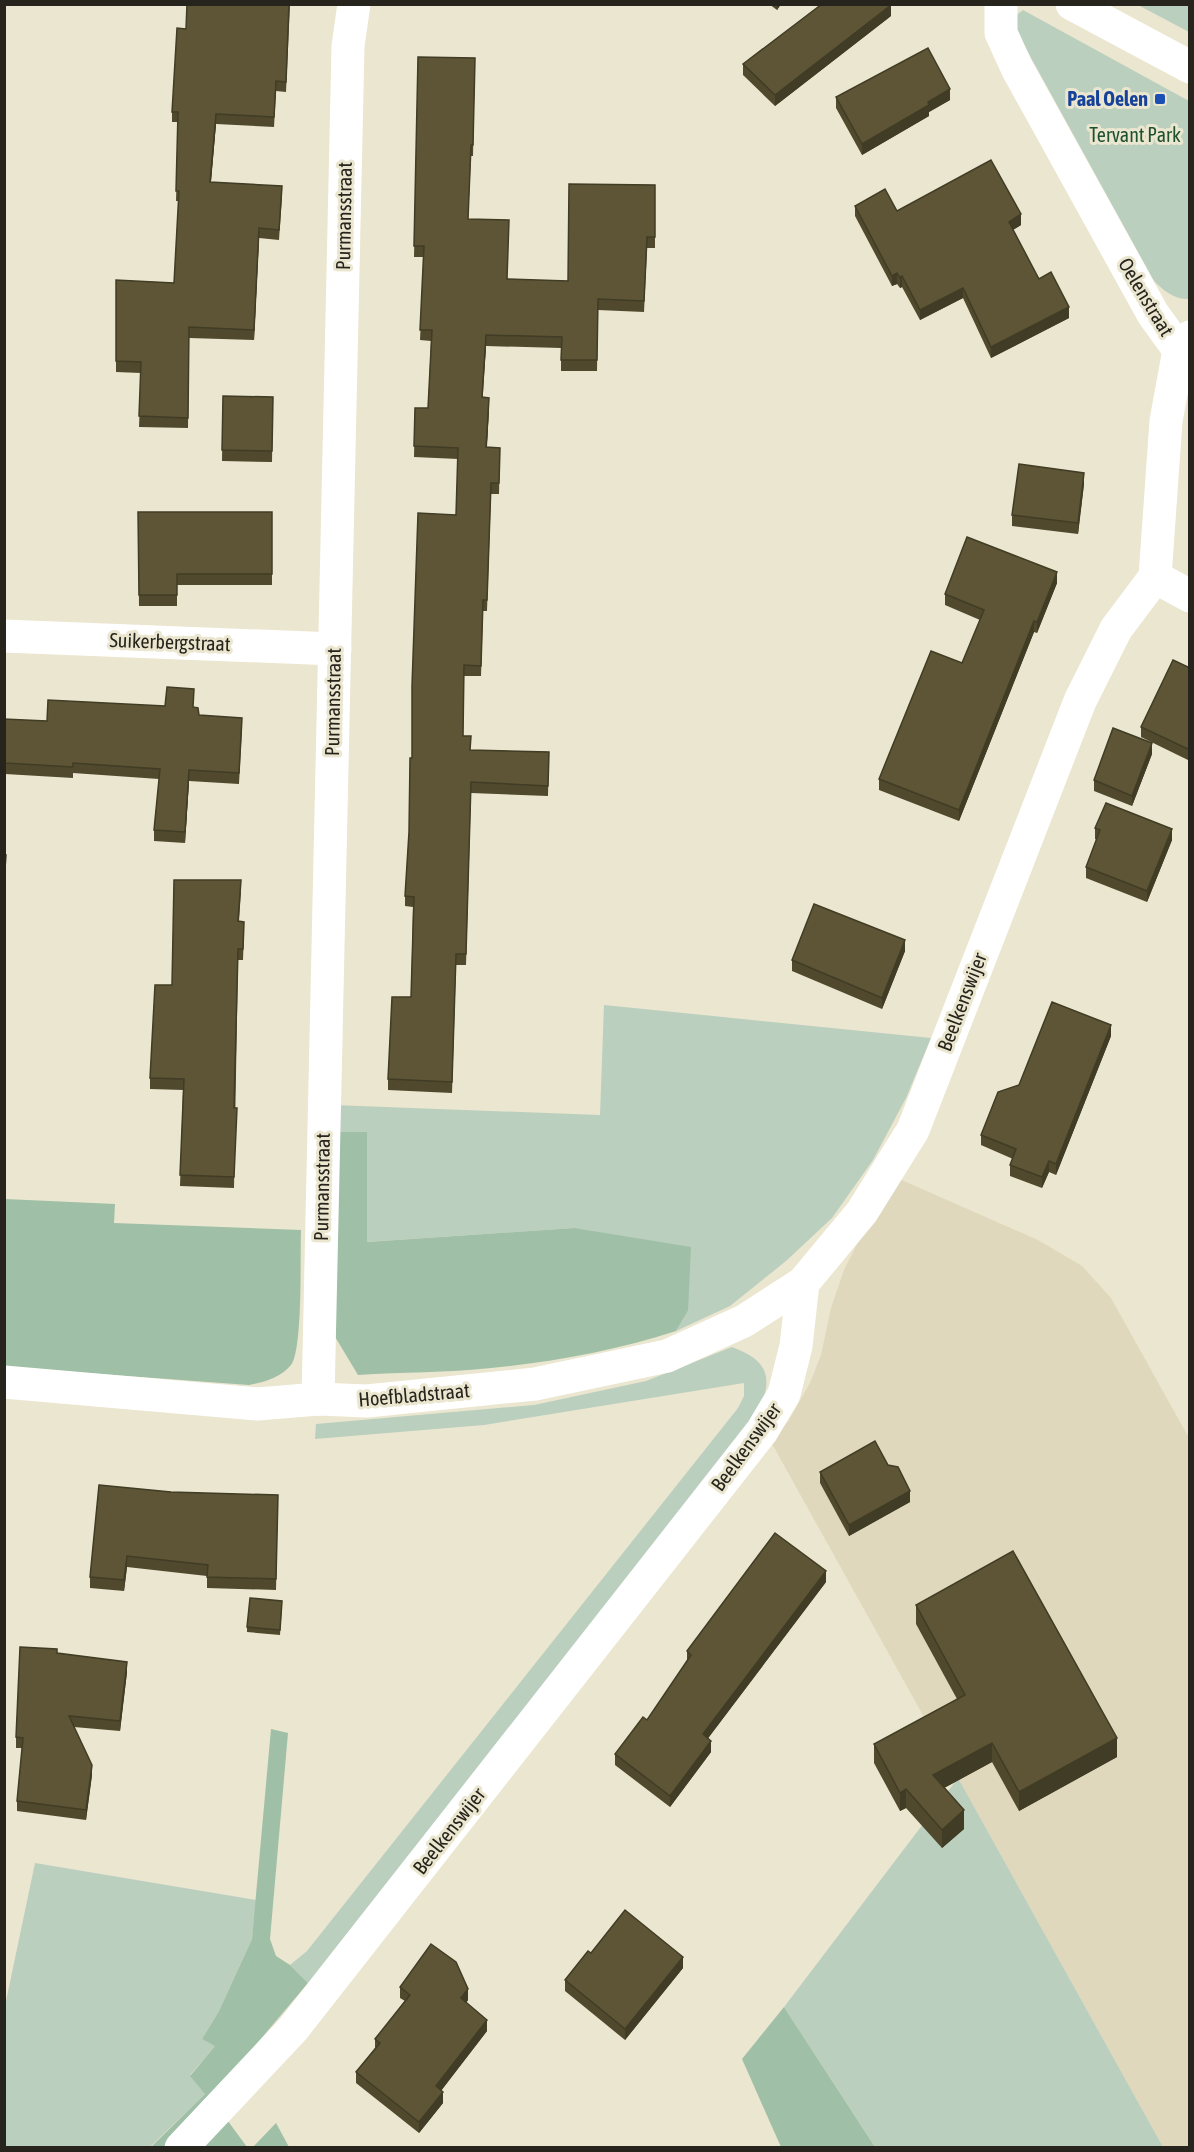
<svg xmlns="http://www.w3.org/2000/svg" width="1194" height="2152" viewBox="0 0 1194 2152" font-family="'Asap Condensed',sans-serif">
	<rect width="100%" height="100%" fill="#ebe6cf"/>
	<polygon fill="#dfd8bc" points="897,1178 1038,1240 1082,1266 1111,1298 1189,1438 1189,2147 1163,2147 771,1442 789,1420 810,1383 821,1355 831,1308 844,1270 860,1238"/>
	<g fill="#bbcfbf">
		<polygon points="1138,5 1189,5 1189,32"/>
		<path d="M1023,10l166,91v198c-14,1 -25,-8 -35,-18l-141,-256 2,-9z"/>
		<polygon points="604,1005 931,1038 906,1098 873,1160 832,1218 786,1261 730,1306 676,1331 688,1311 574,1228 366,1242 367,1133 332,1132 333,1105 600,1115"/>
		<path d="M732,1347c35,13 42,29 27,64l-451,572 -18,-18 17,-14 431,-543 6,-12v-13l-260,42 -169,14 1,-15 218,-19 112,-24z"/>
		<polygon points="958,1778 1163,2147 875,2147 784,2007"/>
		<polygon points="35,1863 256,1900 252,1939 219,2011 202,2039 216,2045 190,2075 205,2094 150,2147 5,2148 5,2006"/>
	</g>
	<g fill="#9fbfa6">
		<path d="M332,1132h35v110l207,-14 117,19 -3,64 -12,20c-59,19 -122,31 -185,37 -44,5 -89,4 -133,7l-24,-40z"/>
		<path d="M5,1199l110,5 -1,19 187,7c-1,25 2,120 -10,135 -11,13 -27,17 -42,20l-244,-18z"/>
		<polygon points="271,1729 288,1733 270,1939 276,1956 290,1965 308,1983 211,2098 247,2147 150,2148 205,2094 190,2076 215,2046 202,2039 219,2011 252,1939"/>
		<polygon points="784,2007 875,2147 781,2147 742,2059"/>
		<polygon points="276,2123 289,2147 253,2147"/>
	</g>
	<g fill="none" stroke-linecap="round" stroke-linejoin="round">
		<g stroke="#fff" stroke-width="33">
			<polyline points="1001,4 1001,33 1017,68 1153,314 1179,350"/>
			<polyline points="1155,577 1166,421 1179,350 1190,337"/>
			<polyline points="1155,577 1190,596"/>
			<polyline points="4,636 335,649"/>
			<polyline points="4,1382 258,1404 318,1399 367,1401 535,1384 667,1356 744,1321 803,1283"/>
			<polyline points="318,1399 348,46 354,4"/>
			<polyline points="181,2148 293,2029 762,1431 784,1394 796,1346 803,1283 862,1212 913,1130 1080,701 1116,629 1155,577"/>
		</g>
		<polyline stroke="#fff" stroke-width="33" points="1072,4 1190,67"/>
	</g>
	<g fill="#50492e">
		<polygon points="290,4 286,92 276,91 274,127 216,124 211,182 282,196 279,240 259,238 254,340 189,338 188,428 139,427 141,373 116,372 116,280 174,283 179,201 176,201 178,122 172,122 172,112 186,29"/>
		<polygon points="769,4 781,4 777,10"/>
		<polygon points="891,16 775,106 743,75 743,64"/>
		<polygon points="418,57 475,58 473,156 471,156 468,219 508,279 568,281 655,185 655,248 647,248 644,312 598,310 597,371 561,371 561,348 486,346 482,398 489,409 487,447 500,448 499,494 491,494 487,611 483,611 481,676 464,676 463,736 471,750 549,752 548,796 471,793 466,965 456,965 452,1093 388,1090 388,1079 411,997 413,907 405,906 405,896 409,832 412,758 456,515 458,459 414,457 415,408 428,408 431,341 420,340 424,257 414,257"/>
		<polygon points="836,97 950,100 929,112 929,116 862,155 836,108"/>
		<polygon points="855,206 1021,225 1013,230 1039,279 1069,318 991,358 963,298 920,320 902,287 900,288 897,284 892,286 855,216"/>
		<polygon points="223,396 273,397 272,462 222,461"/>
		<polygon points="1084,484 1078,534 1012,526 1012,515"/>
		<polygon points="138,512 272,512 272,585 177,585 177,606 139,606"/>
		<polygon points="1057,583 1037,633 1034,632 959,821 879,790 879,779 962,663 980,620 945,605 945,594"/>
		<polygon points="1190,668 1190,761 1141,737 1141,727"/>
		<polygon points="193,707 199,715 242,728 239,784 189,781 185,843 154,841 154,830 159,779 73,773 73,778 5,774 4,719 47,721"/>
		<polygon points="1152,754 1132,806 1094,791 1094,780"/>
		<polygon points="1095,828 1172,840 1147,902 1086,878 1086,867 1097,840 1095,839"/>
		<polygon points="241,891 239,921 244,933 243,960 238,960 234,1188 180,1186 183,1090 150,1089 150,1078 172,985"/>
		<polygon points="905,951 882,1009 792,971 792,960"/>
		<polygon points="1111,1036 1056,1175 1049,1172 1042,1188 1010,1176 1010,1165 1013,1159 981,1145 981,1135 1019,1085"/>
		<polygon points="888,1465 910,1502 849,1536 820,1483 820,1472"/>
		<polygon points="171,1492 278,1495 276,1590 207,1588 207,1576 127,1567 124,1591 90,1588 90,1577"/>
		<polygon points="826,1582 708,1738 711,1752 670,1807 615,1765 615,1754 647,1720 687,1661 687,1651"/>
		<polygon points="916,1605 1117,1757 1019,1811 992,1762 944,1788 964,1829 942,1848 906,1808 900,1811 874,1763 874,1744 957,1699 916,1624"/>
		<polygon points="282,1606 280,1635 247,1632 247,1627"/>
		<polygon points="57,1653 127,1672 120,1731 74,1727 92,1775 86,1820 17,1811 17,1801 22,1748 16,1748 16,1737"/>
		<polygon points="591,1953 683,1968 625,2040 565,1991 565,1980"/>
		<polygon points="400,1987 468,2000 466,2003 487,2031 441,2091 443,2103 419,2133 356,2083 356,2072 375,2048 375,2039 405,2001 400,1998"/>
	</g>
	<g fill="#413c25">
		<polygon points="777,4 781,4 777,10"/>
		<polygon points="891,5 891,16 775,106 775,95"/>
		<polygon points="950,89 950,100 929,112 929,116 862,155 862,144 928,102"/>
		<polygon points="216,114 216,124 210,192 210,182"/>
		<polygon points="1021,214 1021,225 1009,232 1009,222"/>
		<polygon points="259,228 259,238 254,340 254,330"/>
		<polygon points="897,273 897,284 892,286 892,276"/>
		<polygon points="902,276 902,287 900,288 900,278"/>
		<polygon points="963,288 963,298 920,320 920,310"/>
		<polygon points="1069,307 1069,318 991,358 991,347"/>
		<polygon points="486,335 486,346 482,408 482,397"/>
		<polygon points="489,398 489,409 486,458 486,447"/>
		<polygon points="1084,473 1084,484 1078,534 1078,523"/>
		<polygon points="1057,572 1057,583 1037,633 1037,622"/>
		<polygon points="1034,621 1034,632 959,821 959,810"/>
		<polygon points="1152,743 1152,754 1132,806 1132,796"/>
		<polygon points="189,770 189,781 185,843 185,832"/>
		<polygon points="1172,829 1172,840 1147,902 1147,891"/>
		<polygon points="905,940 905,951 882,1009 882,998"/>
		<polygon points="1111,1025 1111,1036 1056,1175 1056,1164"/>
		<polygon points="1049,1161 1049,1172 1042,1188 1042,1177"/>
		<polygon points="910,1491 910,1502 849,1536 849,1525"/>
		<polygon points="127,1556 127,1567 124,1591 124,1580"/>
		<polygon points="826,1571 826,1582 703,1745 703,1734"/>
		<polygon points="127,1662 127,1672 120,1731 120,1721"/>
		<polygon points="1117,1738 1117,1757 1019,1811 1019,1792"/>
		<polygon points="711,1741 711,1752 670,1807 670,1796"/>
		<polygon points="992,1743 992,1762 933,1794 933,1775"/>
		<polygon points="92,1765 92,1775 86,1820 86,1810"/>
		<polygon points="906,1789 906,1808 900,1811 900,1793"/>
		<polygon points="964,1810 964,1829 942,1848 942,1830"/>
		<polygon points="683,1957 683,1968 625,2040 625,2029"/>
		<polygon points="468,1989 468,2000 461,2009 461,1998"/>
		<polygon points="487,2020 487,2031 436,2097 436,2086"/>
		<polygon points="443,2092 443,2103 419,2133 419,2122"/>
	</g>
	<g fill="#5d5535" stroke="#413c25" stroke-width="1.5">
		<polygon points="187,4 289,4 286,82 276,81 274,117 216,114 210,182 282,186 279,230 259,228 254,330 189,327 188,418 139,416 141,362 116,361 116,280 174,283 179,191 176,191 178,112 172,112 177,28 186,29"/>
		<polygon points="822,4 891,5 775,95 743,64"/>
		<polygon points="928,48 950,89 928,102 929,105 862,144 836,97"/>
		<polygon points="418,57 475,58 473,145 471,145 468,219 509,220 507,279 568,281 569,184 655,185 655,237 647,237 644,301 598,299 597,360 561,360 562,337 486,335 482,397 489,398 486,447 500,448 499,483 491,483 487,600 483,600 481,666 464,665 463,736 471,736 470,750 549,752 548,786 471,782 466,954 456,954 452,1082 388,1079 392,997 411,997 414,897 405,896 409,832 410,758 412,758 412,686 418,513 456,515 458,448 414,446 415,408 428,408 432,330 420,330 424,246 414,246"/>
		<polygon points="991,160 1021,214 1009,222 1039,279 1051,272 1069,307 991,347 963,288 920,310 902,276 900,278 897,273 892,276 855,206 885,189 897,211"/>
		<polygon points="223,396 273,397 272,451 222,450"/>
		<polygon points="1019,464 1084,473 1078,523 1012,515"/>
		<polygon points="138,512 272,512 272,574 177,574 177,595 139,595"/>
		<polygon points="967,537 1057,572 1037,622 1034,621 959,810 879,779 931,651 962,663 984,610 945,594"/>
		<polygon points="1173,660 1190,668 1190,750 1141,727"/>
		<polygon points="167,687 194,689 193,707 198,708 199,715 242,718 239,773 189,770 185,832 154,830 160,769 73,763 73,767 5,763 4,768 4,719 47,721 48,700 165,706"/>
		<polygon points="1113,728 1152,743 1132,796 1094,780"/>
		<polygon points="1106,803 1172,829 1147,891 1086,867 1100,830 1095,828"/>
		<polygon points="4,855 6,855 4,882"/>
		<polygon points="174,880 241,880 238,921 244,922 243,949 238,949 234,1108 237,1108 234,1177 180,1175 184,1079 150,1078 155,985 172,985"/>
		<polygon points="814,904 905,940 882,998 792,960"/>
		<polygon points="1052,1002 1111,1025 1056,1164 1049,1161 1042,1177 1010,1165 1016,1149 981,1135 998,1092 1019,1085"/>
		<polygon points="875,1441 888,1465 898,1467 910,1491 849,1525 820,1472"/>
		<polygon points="99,1485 171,1492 278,1495 276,1579 207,1577 208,1565 127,1556 124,1580 90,1577"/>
		<polygon points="775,1533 826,1571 703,1734 711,1741 670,1796 615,1754 643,1717 647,1720 691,1655 687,1651"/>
		<polygon points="1013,1551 1117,1738 1019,1792 992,1743 933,1775 964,1810 942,1830 906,1789 900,1793 874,1744 965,1695 916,1605"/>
		<polygon points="250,1598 282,1601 280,1630 247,1627"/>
		<polygon points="20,1647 57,1649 57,1653 127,1662 120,1721 69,1716 92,1765 86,1810 17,1801 23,1738 16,1737"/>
		<polygon points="625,1910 683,1957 625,2029 565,1980 588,1951 591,1953"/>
		<polygon points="431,1944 456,1962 468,1989 461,1998 487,2020 436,2086 443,2092 419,2122 356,2072 380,2043 375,2039 410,1995 400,1987"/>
	</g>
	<rect fill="#1a4fb4" stroke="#ebe6cf" stroke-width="2" x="1154" y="93" width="12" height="12" rx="3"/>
	<g text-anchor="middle" stroke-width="6" stroke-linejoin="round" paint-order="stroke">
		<g font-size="20" font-weight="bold" fill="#164399" stroke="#ebe6cf" text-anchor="end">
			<text x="1148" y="106">Paal Oelen</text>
		</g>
		<g font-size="20" fill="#1d5130" stroke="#ebe6cf">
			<text x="1135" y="142">Tervant Park</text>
		</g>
		<g font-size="20" fill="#26241c" stroke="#ebe6cf">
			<text transform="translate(344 216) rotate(-89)" y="7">Purmansstraat</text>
			<text transform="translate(1146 297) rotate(59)" y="7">Oelenstraat</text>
			<text transform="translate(170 642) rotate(2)" y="7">Suikerbergstraat</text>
			<text transform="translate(333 702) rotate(-89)" y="7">Purmansstraat</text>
			<text transform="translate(962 1002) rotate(-69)" y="7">Beelkenswijer</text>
			<text transform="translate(322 1187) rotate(-89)" y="7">Purmansstraat</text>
			<text transform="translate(414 1395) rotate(-5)" y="7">Hoefbladstraat</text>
			<text transform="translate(746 1447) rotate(-54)" y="7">Beelkenswijer</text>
			<text transform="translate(449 1831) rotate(-52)" y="7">Beelkenswijer</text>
		</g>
	</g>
	<rect width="1194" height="2152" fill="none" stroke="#26241c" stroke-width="12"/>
</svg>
